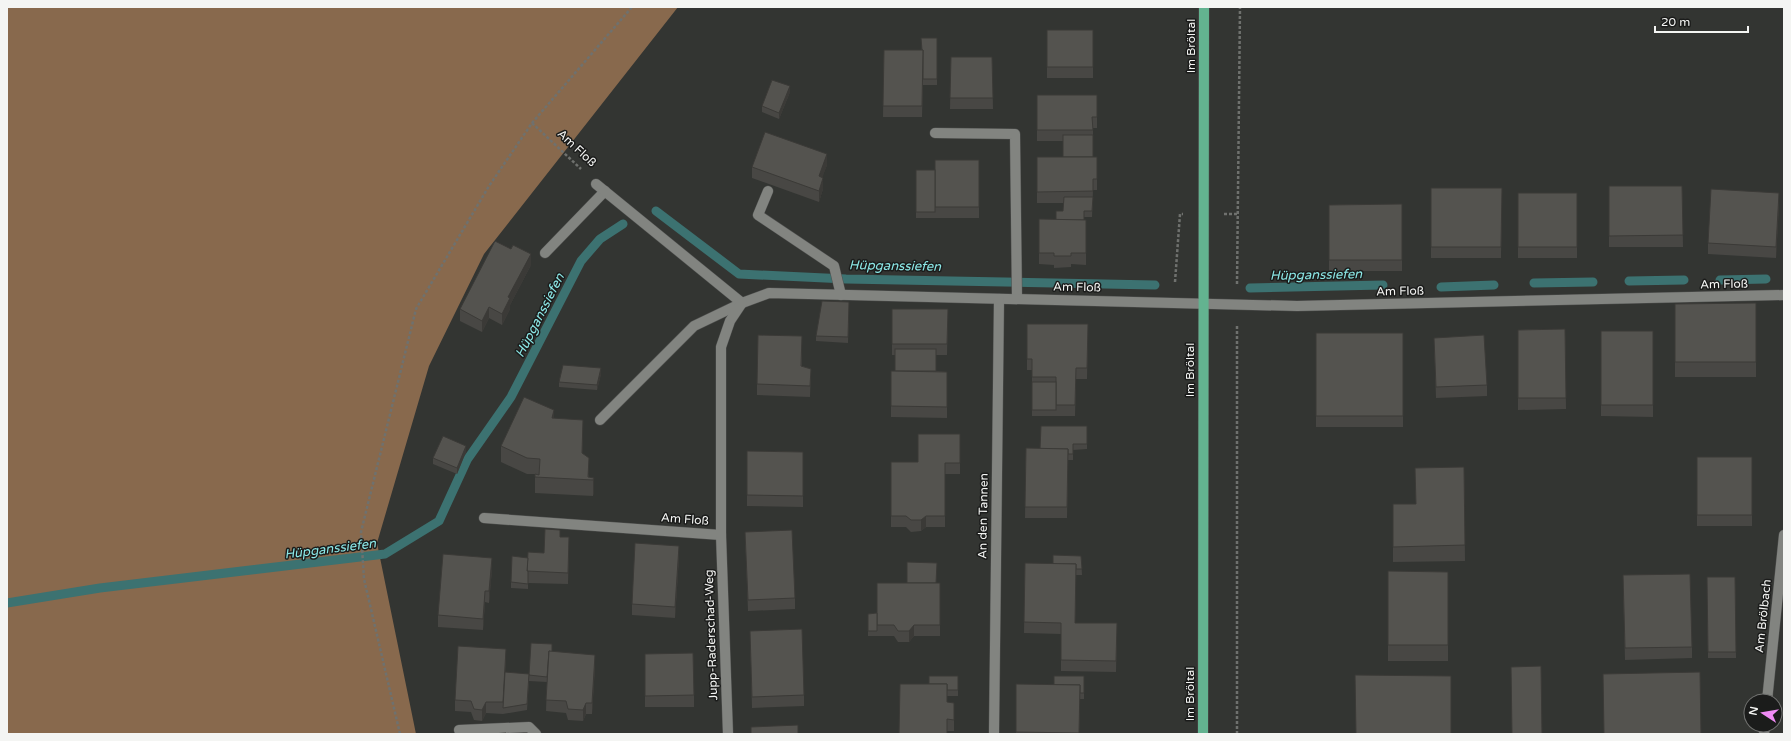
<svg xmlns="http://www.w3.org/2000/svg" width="1791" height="741" viewBox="0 0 1791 741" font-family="'Varela Round',sans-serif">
	<rect width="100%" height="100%" fill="#333532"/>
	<polygon fill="#88694d" points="7,7 678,7 484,254 429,366 377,543 416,734 7,734"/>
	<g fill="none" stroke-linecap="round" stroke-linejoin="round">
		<g stroke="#3c7271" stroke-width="9">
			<polyline points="656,211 739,274 846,279 1155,285"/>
			<polyline points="1720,280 1766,279"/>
			<polyline points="1629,281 1684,280"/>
			<polyline points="1534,283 1593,282"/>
			<polyline points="1441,287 1494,285"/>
			<polyline points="1250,288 1383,285"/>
			<polyline points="7,603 100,588 385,554 439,521 467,460 511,397 581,261 600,239 623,224"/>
		</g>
		<g stroke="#4f504e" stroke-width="11">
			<g id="lane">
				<polyline points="935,133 1015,134 1017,299"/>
				<polyline points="768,191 758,215 834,266 841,295"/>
				<polyline points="545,253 605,191"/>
				<polyline points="600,420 694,326 742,303"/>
				<polyline points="484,518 721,535"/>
			</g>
		</g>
		<g stroke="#4f504e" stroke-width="11">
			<g id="street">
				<polyline points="596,184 742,303 769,293 1297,306 1784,295"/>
				<polyline points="1767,701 1784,535"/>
				<polyline points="459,730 529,727 536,734"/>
				<polyline points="728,734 721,535 721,347 730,321 742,303"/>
				<polyline points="994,734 999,299"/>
				<polyline points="1764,734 1765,725"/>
			</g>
		</g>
		<g stroke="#4f504e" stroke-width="11">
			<polyline id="primary" points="1203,734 1204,7"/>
		</g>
		<g stroke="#6f716e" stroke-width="2.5" stroke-dasharray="3 2" stroke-linecap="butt">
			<polyline points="532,123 581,169"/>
			<polyline points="1224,214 1238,214"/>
			<polyline points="1175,282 1180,214 1183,214"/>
			<polyline points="1237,284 1240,7"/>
			<polyline points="400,734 364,579 361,532 416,309 489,186 532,123 632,7"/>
			<polyline points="1237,734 1237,325"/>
		</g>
		<use href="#lane" stroke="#828480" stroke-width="10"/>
		<use href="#street" stroke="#828480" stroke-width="10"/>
		<use href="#primary" stroke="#63b390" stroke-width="10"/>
	</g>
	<g fill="#484744">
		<rect x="1047" y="30" width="46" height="48"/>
		<polygon points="937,38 937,85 923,85 923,77 922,117 883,117 884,50 921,50"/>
		<polygon points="951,57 992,57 993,109 950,109"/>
		<polygon points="790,92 779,119 762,112 762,106"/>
		<polygon points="1037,95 1097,95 1097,128 1093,128 1093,157 1097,157 1097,190 1093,190 1092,217 1084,217 1084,220 1086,220 1086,265 1071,264 1071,267 1054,268 1054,265 1039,264 1039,219 1056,220 1063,211 1064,203 1037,203 1037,157 1063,157 1063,141 1037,141"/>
		<polygon points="935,160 979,160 979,218 916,218 916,170 935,212"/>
		<polygon points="827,165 822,177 823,189 819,202 752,178 752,167"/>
		<polygon points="1609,186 1682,186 1683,247 1609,247"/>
		<polygon points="1431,188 1502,188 1501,258 1431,258"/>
		<rect x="1518" y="193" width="59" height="65"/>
		<polygon points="1402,204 1402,271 1329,271 1329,205"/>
		<polygon points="1779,204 1776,258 1708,254 1708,243"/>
		<polygon points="531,265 510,305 510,309 502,325 489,318 482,332 460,321 460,309"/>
		<polygon points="849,302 848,343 816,341 816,336"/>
		<polygon points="1756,303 1756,377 1675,377 1675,304"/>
		<polygon points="892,309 948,309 947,355 936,355 936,371 947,372 947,418 891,417 891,371 895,371 895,355 892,355"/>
		<polygon points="1027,324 1088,324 1087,379 1076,379 1075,416 1032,416 1032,370 1027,370"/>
		<polygon points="1565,329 1566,409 1518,410 1518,330"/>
		<polygon points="1601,331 1653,331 1653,417 1601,416"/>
		<rect x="1316" y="333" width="87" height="94"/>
		<polygon points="1434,338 1487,385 1487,396 1436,398"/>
		<polygon points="802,348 802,366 811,369 810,397 757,395 757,384"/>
		<polygon points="601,374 597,390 559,387 559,382"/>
		<polygon points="554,418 583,436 582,454 589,477 594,478 593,496 535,493 535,474 527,474 501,462 501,446"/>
		<polygon points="1087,426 1087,449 1073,450 1073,460 1068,460 1067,518 1025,518 1026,448 1040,449"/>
		<polygon points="960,434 960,474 945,474 945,527 926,527 921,531 911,532 906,527 891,527 891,462 918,462"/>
		<polygon points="747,451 803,452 803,507 747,506"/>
		<polygon points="466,452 457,474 433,464 433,458"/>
		<rect x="1697" y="457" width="55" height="69"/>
		<polygon points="1464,467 1465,561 1393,562 1393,504 1416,504 1415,468"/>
		<polygon points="745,532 795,598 795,609 748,611"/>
		<polygon points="560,537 569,548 568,584 528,583 528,589 511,588 511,582 528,558 544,553"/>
		<polygon points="1081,556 1082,575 1076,575 1075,623 1117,623 1116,672 1061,671 1061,634 1024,633 1025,563 1053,564"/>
		<polygon points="679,557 675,618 632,615 632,604"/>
		<polygon points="492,569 489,603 485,602 483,630 438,627 438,615"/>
		<polygon points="1388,571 1448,572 1448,661 1388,661"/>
		<polygon points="1707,577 1735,577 1736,658 1708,658"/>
		<polygon points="936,583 940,583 940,636 914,636 909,642 898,642 894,636 868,636 868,614 877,613"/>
		<polygon points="1623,586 1692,647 1692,658 1625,660"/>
		<polygon points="750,631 804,695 804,706 752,708"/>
		<polygon points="552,652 595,666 592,714 586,714 583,721 568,720 566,713 546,711 547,682 529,681 529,675"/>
		<polygon points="645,654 694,695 694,707 645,707"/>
		<polygon points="506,660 505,672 529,680 527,710 503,714 486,713 482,721 474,720 471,712 455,711 455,700"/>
		<polygon points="958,676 958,696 947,696 947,702 954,703 954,731 947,731 929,684"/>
		<polygon points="1084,676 1084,699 1080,699 1079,734 1016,734 1016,684 1054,685"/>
	</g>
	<g fill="#3b3a37">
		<polygon points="790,86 790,92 779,119 779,113"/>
		<polygon points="827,154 827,165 819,187 819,176"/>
		<polygon points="823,178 823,189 819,202 819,191"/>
		<polygon points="1779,193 1779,204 1776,258 1776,247"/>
		<polygon points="531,254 531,265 510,305 510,309 502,325 502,314 508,297"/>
		<polygon points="489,307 489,318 482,332 482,321"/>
		<polygon points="601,368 601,374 597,390 597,385"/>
		<polygon points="554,410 554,426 552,418"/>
		<polygon points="583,420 583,436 582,469 582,453"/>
		<polygon points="466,446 466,452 457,474 457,468"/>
		<polygon points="594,478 594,494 593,496 593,480"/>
		<polygon points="926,516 926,527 921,531 921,520"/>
		<polygon points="569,537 569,548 568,584 568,573"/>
		<polygon points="679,546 679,557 675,618 675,607"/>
		<polygon points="492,558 492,569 489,603 489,591"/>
		<polygon points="485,591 485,602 483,630 483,619"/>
		<polygon points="914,625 914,636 909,642 909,631"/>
		<polygon points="506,649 506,660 503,708 503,702"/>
		<polygon points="595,655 595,666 592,714 592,703"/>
		<polygon points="486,702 486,713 482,721 482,710"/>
		<polygon points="586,703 586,714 583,721 583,710"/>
	</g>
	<g fill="#54534f" stroke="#3b3a37">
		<rect x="1047" y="30" width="46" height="37"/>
		<polygon points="921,38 937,38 937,79 923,79 923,50 922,50"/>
		<polygon points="884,50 923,50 922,106 883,106"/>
		<polygon points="951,57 992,57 993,98 950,98"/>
		<polygon points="772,80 790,86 779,113 762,106"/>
		<polygon points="1037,95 1097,95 1097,117 1092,117 1093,130 1037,130"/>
		<polygon points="765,132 827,154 819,176 823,178 819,191 752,167"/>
		<rect x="1063" y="135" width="30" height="22"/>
		<polygon points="1037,157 1097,157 1097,179 1093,179 1093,191 1037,192"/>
		<rect x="935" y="160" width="44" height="47"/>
		<rect x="916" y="170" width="19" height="42"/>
		<polygon points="1609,186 1682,186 1683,235 1609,236"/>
		<polygon points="1431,188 1502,188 1501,247 1431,247"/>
		<polygon points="1711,189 1779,193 1776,247 1708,243"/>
		<rect x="1518" y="193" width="59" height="54"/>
		<polygon points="1064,197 1093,197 1092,211 1084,211 1084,220 1056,220 1056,211 1063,211"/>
		<polygon points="1402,204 1402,260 1329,260 1329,205"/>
		<polygon points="1039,219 1086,220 1086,253 1071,253 1071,256 1054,256 1054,253 1039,253"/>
		<polygon points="495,241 511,249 513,245 531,254 508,297 510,298 502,314 489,307 482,321 460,309"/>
		<polygon points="822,301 849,302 848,337 816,336"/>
		<polygon points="1756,303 1756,362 1675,362 1675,304"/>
		<polygon points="892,309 948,309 947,344 892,344"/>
		<polygon points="1027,324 1088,324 1087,368 1076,368 1075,405 1056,405 1056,377 1032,377 1032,359 1027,359"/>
		<polygon points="1565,329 1566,398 1518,398 1518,330"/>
		<rect x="1601" y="331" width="52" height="74"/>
		<rect x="1316" y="333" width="87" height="83"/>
		<polygon points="758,335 802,336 801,366 811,369 810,386 757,384"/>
		<polygon points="1484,335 1487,385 1436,387 1434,338"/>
		<rect x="895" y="349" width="41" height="22"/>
		<polygon points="563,365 601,368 597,385 559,382"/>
		<polygon points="891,371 947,372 947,407 891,406"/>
		<rect x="1032" y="382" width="24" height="28"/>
		<polygon points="524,397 554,410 552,418 583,420 582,453 589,458 588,477 594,478 593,480 535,477 535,474 539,475 540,459 527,458 501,446"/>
		<polygon points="1041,426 1087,426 1087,444 1073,444 1073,454 1068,454 1068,449 1040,449"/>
		<polygon points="918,434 960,434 960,463 945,463 945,516 926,516 921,520 911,520 906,516 891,516 891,462 918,462"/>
		<polygon points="443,436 466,446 457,468 433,458"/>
		<polygon points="1026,448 1068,449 1067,507 1025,507"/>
		<polygon points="747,451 803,452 803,496 747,495"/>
		<rect x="1697" y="457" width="55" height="58"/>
		<polygon points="1464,467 1465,545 1393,547 1393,504 1416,504 1415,468"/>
		<polygon points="545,529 560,530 560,537 569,537 568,573 527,571 528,552 544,553"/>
		<polygon points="792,530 795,598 748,600 745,532"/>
		<polygon points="635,543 679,546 675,607 632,604"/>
		<polygon points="443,554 492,558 489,591 485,591 483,619 438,615"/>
		<polygon points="1053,555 1081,556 1082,569 1076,569 1076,564 1053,564"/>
		<polygon points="512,556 528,558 527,571 528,571 528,584 511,582"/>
		<polygon points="907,562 937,563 936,583 907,583"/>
		<polygon points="1025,563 1076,564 1075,623 1117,623 1116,661 1061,660 1061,623 1024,622"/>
		<polygon points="1388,571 1448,572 1448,645 1388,645"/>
		<polygon points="1690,574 1692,647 1625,648 1623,575"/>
		<polygon points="1707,577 1735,577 1736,652 1708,652"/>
		<polygon points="877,583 940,583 940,625 914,625 909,631 898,631 894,625 877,625"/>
		<polygon points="877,613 877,631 868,631 868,614"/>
		<polygon points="802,629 804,695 752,697 750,631"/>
		<polygon points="531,643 552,644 552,652 549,651 547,677 529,675"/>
		<polygon points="458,646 506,649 503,702 486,702 482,710 474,709 471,701 455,700"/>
		<polygon points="549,651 595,655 592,703 586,703 583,710 568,709 566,701 546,700"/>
		<polygon points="693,653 694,695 645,696 645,654"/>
		<polygon points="1541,666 1542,734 1512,734 1511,667"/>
		<polygon points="505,672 529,674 527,704 503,708"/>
		<polygon points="1700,672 1701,734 1604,734 1603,674"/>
		<polygon points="1355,675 1451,676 1451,734 1356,734"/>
		<polygon points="929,676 958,676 958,690 947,690 947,684 929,684"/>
		<polygon points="1054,676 1084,676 1084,693 1080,693 1080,685 1054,685"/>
		<polygon points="900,684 947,684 947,702 954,703 954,720 947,719 947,734 899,734"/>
		<polygon points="1016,684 1080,685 1079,733 1016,732"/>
		<polygon points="798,725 798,734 751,734 751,727"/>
		<polygon points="506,733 506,734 491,734"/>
	</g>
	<g text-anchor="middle" stroke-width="3" stroke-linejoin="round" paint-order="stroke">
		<g font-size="12" fill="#f4f5f3" stroke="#1b1c1b">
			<text transform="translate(1191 46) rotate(-90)" y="4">Im Bröltal</text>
			<text transform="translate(577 148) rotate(43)" y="4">Am Floß</text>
			<text transform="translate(1724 284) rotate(-1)" y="4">Am Floß</text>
			<text transform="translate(1077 287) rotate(1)" y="4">Am Floß</text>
			<text transform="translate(1400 291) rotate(-1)" y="4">Am Floß</text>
			<text transform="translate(1190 370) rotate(-90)" y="4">Im Bröltal</text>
			<text transform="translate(983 516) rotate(-89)" y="4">An den Tannen</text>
			<text transform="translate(685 519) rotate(4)" y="4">Am Floß</text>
			<text transform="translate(1763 616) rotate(-84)" y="4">Am Brölbach</text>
			<text transform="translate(711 635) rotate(-92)" y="4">Jupp-Raderschad-Weg</text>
			<text transform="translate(1190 694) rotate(-90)" y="4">Im Bröltal</text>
		</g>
		<g font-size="13" font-style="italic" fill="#8ce8e7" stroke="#1b1c1b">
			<text transform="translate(895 265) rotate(1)" y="5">Hüpganssiefen</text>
			<text transform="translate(1316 274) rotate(-1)" y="5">Hüpganssiefen</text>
			<text transform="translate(539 315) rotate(-63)" y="5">Hüpganssiefen</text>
			<text transform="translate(330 548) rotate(-7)" y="5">Hüpganssiefen</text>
		</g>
	</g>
	<rect width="1791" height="741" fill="none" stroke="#f4f5f3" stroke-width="16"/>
	<g transform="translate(1763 713) rotate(282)"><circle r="19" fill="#1b1c1b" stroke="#727371"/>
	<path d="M0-3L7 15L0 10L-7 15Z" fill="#f08bf5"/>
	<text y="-6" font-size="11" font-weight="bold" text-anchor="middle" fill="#f4f5f3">N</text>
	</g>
	<path d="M1655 26v6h93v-6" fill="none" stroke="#f4f5f3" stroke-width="2"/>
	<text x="1661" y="26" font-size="12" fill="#f4f5f3" stroke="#1b1c1b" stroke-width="3" paint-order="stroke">20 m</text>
</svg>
